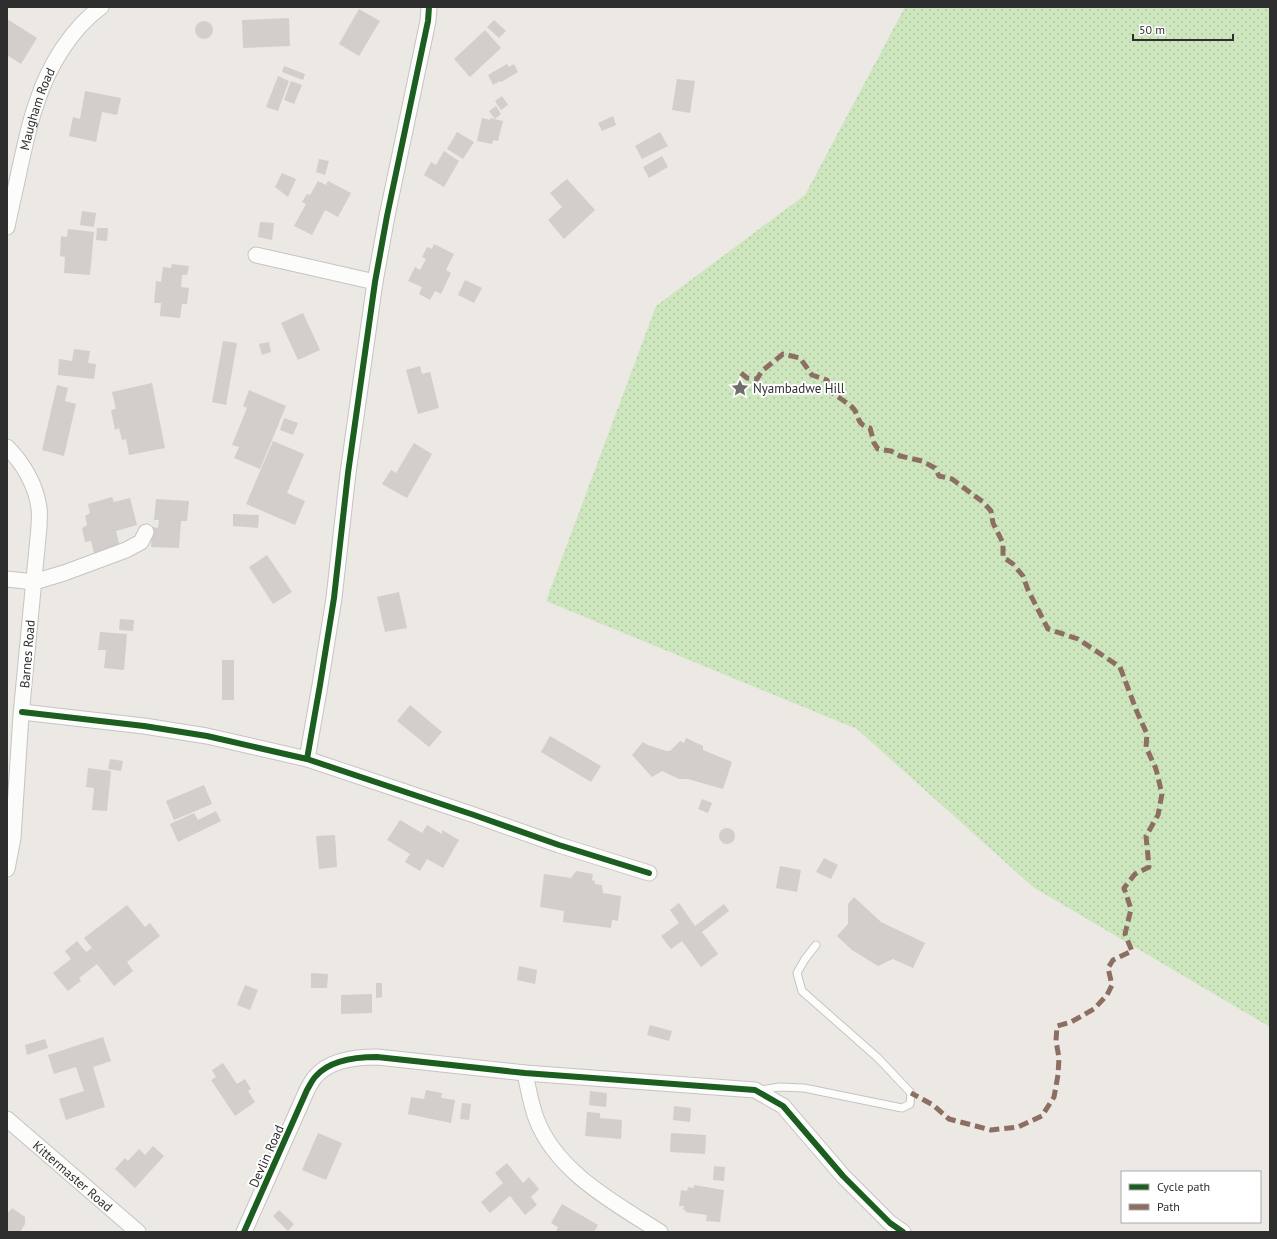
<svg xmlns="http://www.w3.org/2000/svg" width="1277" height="1239" viewBox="0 0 1277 1239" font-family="'PT Sans',sans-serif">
	<defs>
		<pattern id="grass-dots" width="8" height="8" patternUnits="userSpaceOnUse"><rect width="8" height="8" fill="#cee6be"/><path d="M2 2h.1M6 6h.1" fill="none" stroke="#b1c6a4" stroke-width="1.8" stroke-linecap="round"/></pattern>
	</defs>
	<rect width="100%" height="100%" fill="#ece8e4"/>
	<polygon fill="url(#grass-dots)" points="905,7 1270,7 1270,1027 1033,887 857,729 546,601 656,306 805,195"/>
	<g fill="#d1cecb">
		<polygon points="359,9 380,21 359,56 339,44"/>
		<polygon points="289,18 290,46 243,48 242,20"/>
		<polygon points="7,19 37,38 21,64 7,55"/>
		<polygon points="494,20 506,31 499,38 487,27"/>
		<circle cx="204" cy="30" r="9"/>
		<polygon points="485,30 501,48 470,77 454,59"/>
		<polygon points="507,64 509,67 514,64 518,72 501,82 500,81 493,85 488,75"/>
		<polygon points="284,66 305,74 303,80 282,72"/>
		<polygon points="278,76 289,81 278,111 266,107"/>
		<polygon points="677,79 695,81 690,113 672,110"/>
		<polygon points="291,81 302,85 294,104 284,100"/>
		<polygon points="85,91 121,98 117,115 102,112 96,142 69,136 73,117 80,119"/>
		<polygon points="502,96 508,105 501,110 495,101"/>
		<polygon points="496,106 501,114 495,119 489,111"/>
		<polygon points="613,116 616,125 602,131 598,123"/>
		<polygon points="482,118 490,120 490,118 503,121 498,141 493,140 492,144 477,141"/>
		<polygon points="457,132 474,142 463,159 447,149"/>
		<polygon points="660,132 668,146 642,159 635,146"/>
		<polygon points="444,151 459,161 444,187 424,175 431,162 436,165"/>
		<polygon points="662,156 668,167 649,178 643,167"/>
		<polygon points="319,159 329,161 325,175 316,172"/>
		<polygon points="282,173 296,179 288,197 275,187"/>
		<polygon points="567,179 595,210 564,239 548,220 562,207 550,193"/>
		<polygon points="318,181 326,185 328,181 351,193 338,217 325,210 312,235 294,226 306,204 302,202 307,194 310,195"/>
		<polygon points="82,211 96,213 94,227 80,225"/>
		<polygon points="260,222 274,223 272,240 258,237"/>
		<polygon points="97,228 108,228 107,241 96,240"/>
		<polygon points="68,229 94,232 90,275 64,273 65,257 60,256 61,236 67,237"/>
		<polygon points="434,244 454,254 446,270 451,273 441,294 435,291 430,300 419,294 422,287 408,281 415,267 420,270 426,259 422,257 427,247 432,249"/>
		<polygon points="172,264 189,266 187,275 182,275 181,287 189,288 187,304 182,304 180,318 160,316 161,303 154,303 156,281 161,282 163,267 171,268"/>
		<polygon points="465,280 482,288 474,303 458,295"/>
		<polygon points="303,313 320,350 298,360 281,323"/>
		<polygon points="223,341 237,343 226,405 212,402"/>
		<polygon points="269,342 271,352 262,355 259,344"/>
		<polygon points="74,349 90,351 88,363 96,364 94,379 58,375 59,359 72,361"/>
		<polygon points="420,366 422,374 430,372 439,408 418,414 406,370"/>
		<polygon points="152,383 165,448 129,455 126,439 122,440 119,428 115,430 111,410 116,409 112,392"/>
		<polygon points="57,385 68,388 65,401 76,404 64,456 42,450"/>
		<polygon points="249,390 286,406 260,469 234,458 239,447 232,445 247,408 243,406"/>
		<polygon points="284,418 298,423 293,435 280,430"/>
		<polygon points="273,441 304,454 287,493 305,501 295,525 246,504"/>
		<polygon points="414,443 432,454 407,498 382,484 391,470 396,473"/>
		<polygon points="112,497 114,502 130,498 137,525 116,531 120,547 94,553 91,541 85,542 82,528 87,525 85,516 90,513 88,504"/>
		<polygon points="156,499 189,501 187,521 181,521 179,548 151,547 152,527 158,528 159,520 154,520"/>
		<polygon points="233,514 259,515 258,528 233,526"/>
		<polygon points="267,555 292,592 273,604 249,567"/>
		<polygon points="399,592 407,628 385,632 377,597"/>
		<polygon points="120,619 134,620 133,631 119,630"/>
		<polygon points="100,632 127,634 124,670 104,668 106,650 98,650"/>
		<rect x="222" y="660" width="12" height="40"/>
		<polygon points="410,705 442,732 429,747 397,721"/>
		<polygon points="550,736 601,766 591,782 541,752"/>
		<polygon points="686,738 703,746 703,750 732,762 723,789 688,779 679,779 662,771 652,777 632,755 643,742 648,745 666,751 670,751 680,741 684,743"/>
		<polygon points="110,759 123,761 121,771 108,769"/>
		<polygon points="88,768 111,771 107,811 92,810 94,788 86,787"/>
		<polygon points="204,785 212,804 174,820 166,801"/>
		<polygon points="702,799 712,803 708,813 698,809"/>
		<polygon points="216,811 221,821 178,842 170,824 194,813 198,820"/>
		<polygon points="400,820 422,833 427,825 442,834 442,830 459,840 443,868 427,859 420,871 405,862 410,854 387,840"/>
		<circle cx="727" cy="836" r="8"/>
		<polygon points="335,835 337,867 319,869 316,836"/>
		<polygon points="824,858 838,865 831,879 816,872"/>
		<polygon points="780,866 801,870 797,892 776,888"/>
		<polygon points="576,871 593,874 592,880 595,881 595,884 602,885 603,893 621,896 618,921 612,920 611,928 563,922 564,911 540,907 544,874 571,878"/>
		<polygon points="854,897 881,922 925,943 913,968 893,959 878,966 852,950 837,936 848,924 848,904"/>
		<polygon points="679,903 695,926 724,904 729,911 702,932 718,954 701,967 682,941 671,949 661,936 679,923 670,910"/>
		<polygon points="127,905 145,927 150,923 160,936 127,962 133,971 114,986 97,964 79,978 81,981 68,991 53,973 71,959 65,951 77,941 86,952 92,948 84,938"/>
		<polygon points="519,966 537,970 535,984 517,980"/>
		<polygon points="311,973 328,974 327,988 311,988"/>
		<polygon points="376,983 382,983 382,997 376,998"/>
		<polygon points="245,985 258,990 250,1010 237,1005"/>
		<polygon points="372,994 372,1013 341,1014 341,995"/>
		<polygon points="650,1025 672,1031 669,1041 647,1035"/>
		<polygon points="103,1037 111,1061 93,1067 105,1107 66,1120 59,1099 84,1091 76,1067 54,1074 48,1055"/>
		<polygon points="45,1039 48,1048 27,1055 25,1045"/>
		<polygon points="223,1063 237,1084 245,1079 251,1089 248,1091 255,1102 235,1116 211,1080 216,1077 212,1070"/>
		<polygon points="426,1090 442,1093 441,1098 455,1100 451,1123 408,1114 411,1097 424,1099"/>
		<polygon points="590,1091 607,1093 606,1107 589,1105"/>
		<polygon points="462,1103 471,1104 469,1120 460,1119"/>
		<polygon points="674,1106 691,1108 690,1122 673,1120"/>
		<polygon points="587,1112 600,1113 600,1118 622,1120 621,1139 585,1136"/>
		<polygon points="318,1133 342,1143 326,1180 302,1170"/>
		<polygon points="671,1133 706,1135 705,1154 670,1152"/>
		<polygon points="153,1146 164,1156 135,1188 115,1169 125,1158 128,1161 139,1149 145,1155"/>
		<polygon points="507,1163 523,1183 529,1177 539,1189 531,1197 537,1205 525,1215 510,1196 490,1213 481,1202 503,1183 495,1173"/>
		<polygon points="714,1166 725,1167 724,1181 713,1180"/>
		<polygon points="694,1185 724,1190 720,1222 706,1221 707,1215 685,1212 686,1210 683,1210 684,1206 679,1206 681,1190 687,1191 688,1187 694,1188"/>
		<polygon points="562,1204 598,1225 594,1232 556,1232 558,1227 551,1223"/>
		<polygon points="12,1208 25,1217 25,1224 20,1232 7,1232 7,1211 9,1212"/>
		<polygon points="279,1210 294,1224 288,1231 273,1216"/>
	</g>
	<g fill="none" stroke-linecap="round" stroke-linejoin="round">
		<g stroke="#c5c4c5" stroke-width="9">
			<polyline id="lane" points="760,1090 779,1087 804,1088 902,1108 910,1104 911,1093 878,1058 802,991 797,973 805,959 816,945"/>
		</g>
		<g stroke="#c5c4c5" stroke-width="17">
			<g id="street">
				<path id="s1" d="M7,227c4,-20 9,-40 13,-60 5,-21 9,-44 17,-65 11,-35 34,-73 64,-95"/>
				<polyline points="256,255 375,282"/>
				<path d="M7,447c16,16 29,38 32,61 1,6 0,12 0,19l-18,188 -8,123 -6,31"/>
				<polyline points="7,579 34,582 64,573 126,550 141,542 146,532"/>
				<polyline points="22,712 144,726 207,736 307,759 474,815 559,845 649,873"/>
				<polyline points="307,759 320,685 334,598 348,473 375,282 387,216 428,21 429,7"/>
				<path d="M525,1073c3,15 6,31 11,45 20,54 79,85 124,114"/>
				<path id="s2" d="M7,1119l131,113"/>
				<path d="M244,1232l63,-142c3,-5 5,-10 9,-14 14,-16 40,-19 61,-19l148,16 230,17 28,16 60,70 47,47 13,9"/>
			</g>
		</g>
		<use href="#lane" stroke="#fcfcfb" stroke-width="7"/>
		<use href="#street" stroke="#fcfcfb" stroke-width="15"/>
		<path stroke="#8d6e63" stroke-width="5" stroke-dasharray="10 5" stroke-linecap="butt" d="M741,373l6,5 10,1 5,-8 21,-17 17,4 12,17 15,5 1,5 6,1 -3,6c7,5 15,10 21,15 8,7 3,18 18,21l4,15 4,6 13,2 9,5 22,5 13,7 4,8 13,3 31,23 8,9 2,12 10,20v14l10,7 10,12 5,14 20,39 30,10 42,28 17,45 10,22 -1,13 10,22 6,25 -4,21 -12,21 3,31 -14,7 -11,14 7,21 -6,25 7,17 -19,9 -5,8 4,17 -5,10 -13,14 -23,13 -14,4 -1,15 3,17 -1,17 -4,22 -12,19 -24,11 -27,3 -42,-11 -16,-14 -22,-12"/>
		<g stroke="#fff" stroke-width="8">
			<g id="cycleway">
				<polyline points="22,712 144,726 207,736 307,759 474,815 559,845 649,873"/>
				<polyline points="307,759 320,685 334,598 348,473 375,282 387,216 428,21 429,7"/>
				<path d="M244,1232l63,-142c3,-5 5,-10 9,-14 14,-16 40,-19 61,-19l148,16 230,17 28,16 60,70 47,47 13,9"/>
			</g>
		</g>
		<use href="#cycleway" stroke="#1b5e20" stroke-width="6"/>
	</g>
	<defs>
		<g id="sight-bare" transform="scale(1.38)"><path d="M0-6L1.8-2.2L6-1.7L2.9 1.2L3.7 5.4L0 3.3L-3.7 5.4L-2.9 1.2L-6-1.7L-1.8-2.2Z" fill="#706f6e" stroke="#fff" stroke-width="2.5" paint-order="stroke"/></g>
	</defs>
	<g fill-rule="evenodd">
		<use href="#sight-bare" x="740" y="388"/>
	</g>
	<g text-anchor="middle" stroke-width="4" stroke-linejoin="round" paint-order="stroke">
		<g font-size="13" fill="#2e2e2e" stroke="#fff">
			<text dy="5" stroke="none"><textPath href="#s1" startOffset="122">Maugham Road</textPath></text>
			<text transform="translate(27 654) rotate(-85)" y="5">Barnes Road</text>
			<text transform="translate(266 1156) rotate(-66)" y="5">Devlin Road</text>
			<text dy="5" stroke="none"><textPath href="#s2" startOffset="87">Kittermaster Road</textPath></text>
		</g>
		<g font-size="13" fill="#2e2e2e" stroke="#fff" text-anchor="start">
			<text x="753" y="393">Nyambadwe Hill</text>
		</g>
	</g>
	<rect width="1277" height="1239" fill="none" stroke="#2e2e2e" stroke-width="16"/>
	<rect x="1121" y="1171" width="140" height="52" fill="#ffffff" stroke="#ababab"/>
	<rect x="1129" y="1184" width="20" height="6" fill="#1b5e20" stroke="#ababab"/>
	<text x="1157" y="1191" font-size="12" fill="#2e2e2e">Cycle path</text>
	<rect x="1129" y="1204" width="20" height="6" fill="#8d6e63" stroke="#ababab"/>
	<text x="1157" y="1211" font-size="12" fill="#2e2e2e">Path</text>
	<path d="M1133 34v6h100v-6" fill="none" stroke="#2e2e2e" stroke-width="2"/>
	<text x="1139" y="34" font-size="12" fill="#2e2e2e" stroke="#ffffff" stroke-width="3" paint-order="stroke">50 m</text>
</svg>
